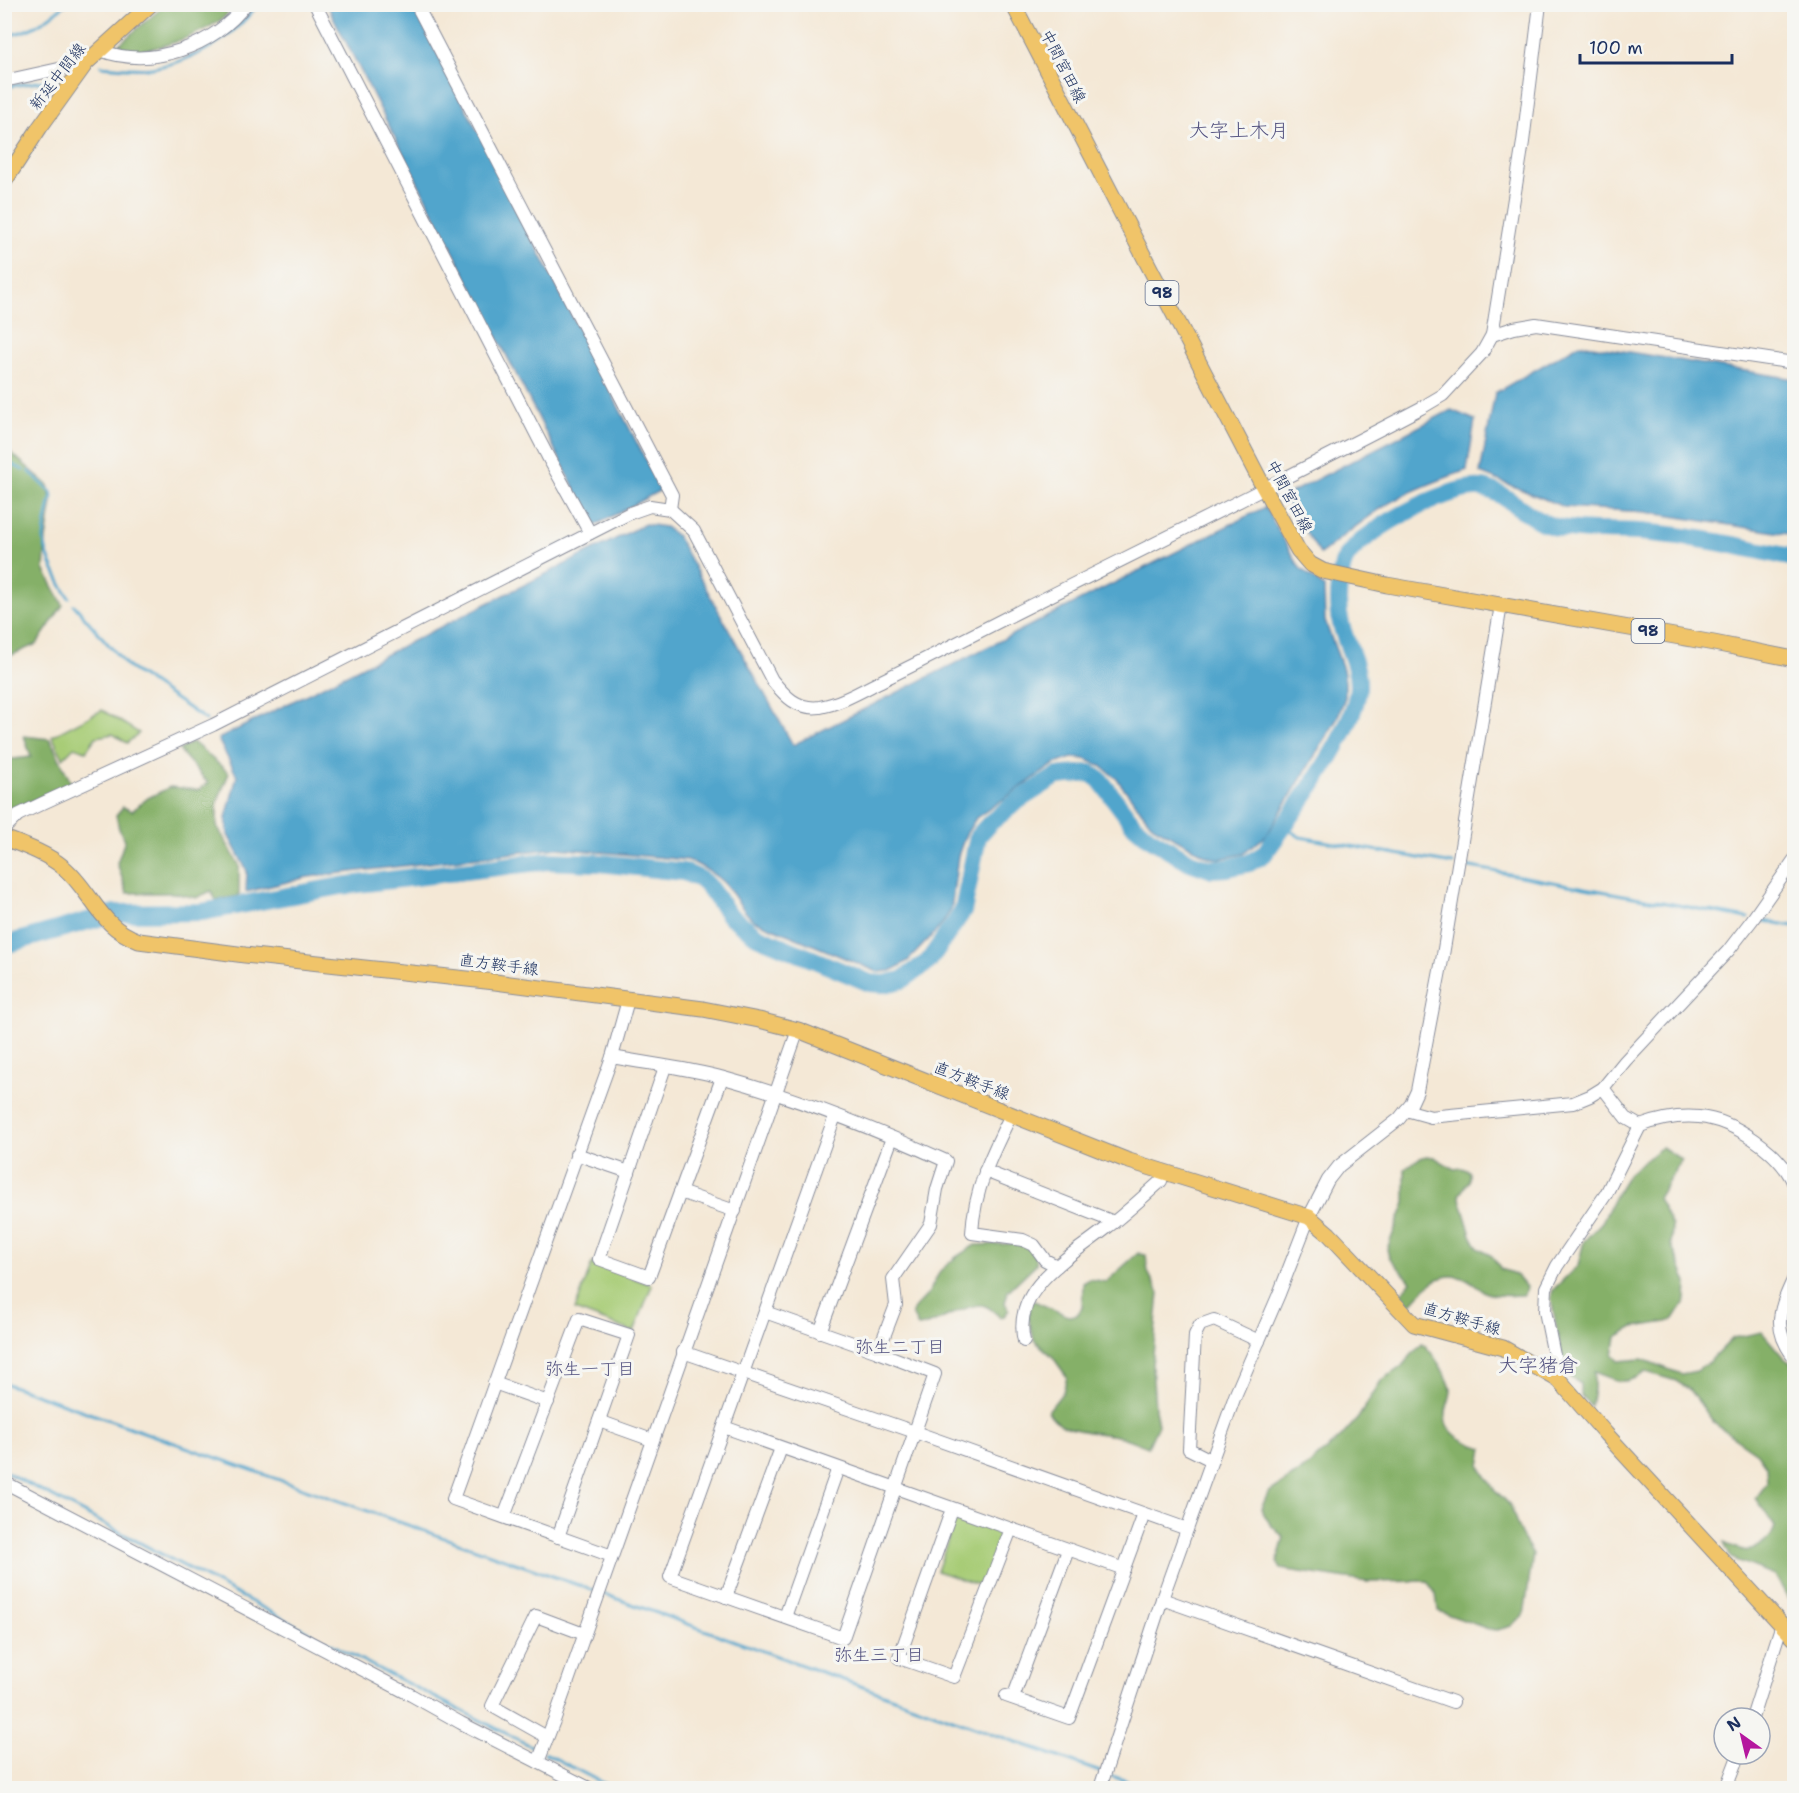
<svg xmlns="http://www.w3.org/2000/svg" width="1799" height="1793" viewBox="0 0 1799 1793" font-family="'Shantell Sans','Klee One',sans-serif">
	<rect width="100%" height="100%" fill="#f6f6f2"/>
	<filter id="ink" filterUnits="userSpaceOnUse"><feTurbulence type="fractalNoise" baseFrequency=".0167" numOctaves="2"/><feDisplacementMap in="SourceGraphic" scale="12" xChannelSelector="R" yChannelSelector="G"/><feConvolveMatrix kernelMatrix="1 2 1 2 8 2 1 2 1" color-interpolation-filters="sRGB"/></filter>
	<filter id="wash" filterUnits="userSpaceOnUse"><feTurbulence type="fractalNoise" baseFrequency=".008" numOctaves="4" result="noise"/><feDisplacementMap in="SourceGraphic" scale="24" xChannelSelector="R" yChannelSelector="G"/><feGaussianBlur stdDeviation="1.35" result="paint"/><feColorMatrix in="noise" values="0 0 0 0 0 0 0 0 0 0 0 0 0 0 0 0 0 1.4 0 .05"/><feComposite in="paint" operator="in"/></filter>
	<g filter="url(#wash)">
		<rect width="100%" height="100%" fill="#f4e8d6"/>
		<g fill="#a7cc76" stroke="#617e6a" stroke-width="1.5">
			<polygon points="102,710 139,733 127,743 113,734 96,737 86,751 74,747 63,758 52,736"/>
			<polygon points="592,1263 652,1285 634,1332 575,1310"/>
			<polygon points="956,1516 1003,1533 984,1587 937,1571"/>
		</g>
		<g fill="#85b067" stroke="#507062" stroke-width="1.5">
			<path d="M165,5v-1l71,1c-5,5 -10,12 -17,16 -21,14 -78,39 -102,25z"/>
			<polygon points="5,452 10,452 48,485 52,502 46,539 44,569 63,605 37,644 5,658"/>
			<polygon points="24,736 50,739 71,783 5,813 5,760 31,757"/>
			<polygon points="193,742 229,773 217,803 217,826 239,865 239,896 216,900 211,891 196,898 174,893 127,893 117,863 125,840 119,829 116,815 123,807 132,811 148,798 170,787 199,790 208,783 179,750"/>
			<path d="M1662,1147l20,13 -24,38 14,28 -1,18 16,39 -1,17 -12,19 -7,3 -33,5 -18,10 -3,18 5,6 24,-2 39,15 16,-3 13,-10 23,-23 29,-6 22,26 10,7v234l-6,-1 -13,-23 -44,-17 -7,-15c18,7 25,13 40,-1 7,-5 9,-7 11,-15l-19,-29 11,-15 -1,-17 -9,-13 -42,-29 -25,-34 -14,-9 -30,-9c-24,15 -27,9 -52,0v17l-3,17 -10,-10v-12l-16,-10 -14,-76 2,-8 25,-25 6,-24 18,-19 14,-28 13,-21z"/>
			<path d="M1426,1156l8,1 20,12 8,-1 7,3v10l-10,14 12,40 7,13 14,8 9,13 14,5 11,13 -2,8c-11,0 -28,2 -37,-2 -7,-3 -13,-9 -20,-13 -27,-14 -45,11 -61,29l-11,-9 16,-18 -22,-25 -2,-8 18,-46v-34l13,-10z"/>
			<path d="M1027,1243c5,5 11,13 9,21l-28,27 -3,12 4,7 -5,6 -4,1c-5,-4 -9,-9 -15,-11 -14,-6 -50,20 -67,21l-6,-14 2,-4 14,-15 12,-23 16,-14 19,-12z"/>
			<path d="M1138,1253l8,2 2,17 11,21 -7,72 3,44 3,16 -10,22c-8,-3 -17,-7 -27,-10 -22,-6 -62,-2 -73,-26l15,-19 4,-15 -15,-21 -18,-16 -6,-24 4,-16 36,16 9,-1 5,-7 1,-25 7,-4 16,3z"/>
			<path d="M1422,1343c9,7 28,36 29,47 0,8 -5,16 -5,23 -2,22 20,29 37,35l-3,18 13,22 17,17 11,30 12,19 -9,61 -13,11 -17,5 -56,-20 -2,-17 -9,-13 -60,1 -86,-13 -4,-7 7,-24 -14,-14 -9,-15 7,-16 35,-23 37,-32 18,-20 23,-37 20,-14z"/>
		</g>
		<g fill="#51a5cc" stroke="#366a95" stroke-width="1.5">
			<polygon points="327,5 413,5 661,490 594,526"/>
			<polygon points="1580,344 1794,379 1794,535 1645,512 1564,507 1480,473 1495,393"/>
			<path d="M1451,410l24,10 -8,50c-25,9 -51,18 -74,31 -26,15 -49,35 -73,53l-35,-54 5,-7z"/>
			<path d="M1265,507l35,61 24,19 1,34 18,48 2,13v15l-8,22 -70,116 -24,19 -24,5 -10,-2 -56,-31 -37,-48 -15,-12 -16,-7 -13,-1 -17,6 -79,54 -11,18 -7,20 -7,54 -11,17 -32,34 -17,10 -13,1 -125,-52c-13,-12 -18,-25 -29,-37 -10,-10 -23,-17 -36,-23l-131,-12 -249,29 -62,15 1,-21 -19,-36 -2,-17 11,-42 -19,-37 427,-215 20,3 12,9 116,209z"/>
		</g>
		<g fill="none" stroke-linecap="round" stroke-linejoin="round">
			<g stroke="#51a5cc" stroke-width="3">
				<path d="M4,36c31,-5 38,-14 62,-32"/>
				<path d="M101,66c16,1 35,4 51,2 43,-7 80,-29 106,-64"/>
				<polyline points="4,87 59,79"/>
				<polyline points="4,460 23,470"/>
				<path d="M29,471l22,21 1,4c-3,10 -8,33 -8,44 2,17 16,44 25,58"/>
				<polyline points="74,605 128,667 206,720"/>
				<polyline points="1283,826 1300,837 1453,864"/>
				<polyline points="1460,865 1748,918"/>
				<polyline points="1758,920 1794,926"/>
				<polyline points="4,1383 598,1592"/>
				<polyline points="4,1471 373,1666 539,1750"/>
				<polyline points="604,1594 1100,1772"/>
				<polyline points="545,1753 612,1788"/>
				<polyline points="1106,1774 1147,1788"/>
			</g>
			<path stroke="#51a5cc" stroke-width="18" d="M4,945l112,-32 86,-1 139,-26 206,-25 53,2 84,9 16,7 9,8 20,28 28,21 113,47 14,1 18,-4 26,-18 35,-51 15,-75 13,-14 28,-22 38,-24 33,-3 10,7 33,44 15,13 42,25 20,7 17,-1 22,-5 15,-9c26,-37 95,-126 94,-169 0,-22 -12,-40 -17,-61 -5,-18 -3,-40 2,-59 7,-30 107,-80 137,-77 25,1 48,33 76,39 31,7 64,2 95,6 49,4 96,15 143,25"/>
		</g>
	</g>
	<g filter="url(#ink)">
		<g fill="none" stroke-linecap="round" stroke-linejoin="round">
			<g stroke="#888c9a" stroke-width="14">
				<g id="minor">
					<polyline points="315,4 548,457 590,533"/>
					<polyline points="416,4 672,495 670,509"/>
					<path d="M100,50c50,20 115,-4 146,-46"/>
					<polyline points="4,81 86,63"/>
					<polyline points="1492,335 1514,328 1536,324 1794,363"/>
					<path d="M4,829l14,-14 25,-12 170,-78 417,-212 20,-7 20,3 24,22 78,149c13,16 25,30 48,27 22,-4 43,-17 63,-27 39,-19 78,-39 117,-59 141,-71 282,-140 421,-213l22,-13 39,-42 10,-18 31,-193 17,-138"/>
					<path d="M612,1057c37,7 76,11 112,21 76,21 151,51 222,83l-9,28 -6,35 -38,55 3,26 -18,47 57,22 -92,264 -173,-61 165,-461"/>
					<polyline points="665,1067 599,1259 649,1277 722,1078"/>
					<polyline points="1603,1088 1626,1118 1640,1126"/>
					<polyline points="1406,1110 1431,1117 1440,1116 1573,1103 1590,1096 1603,1088 1625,1061 1728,951 1752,920 1794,860"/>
					<path d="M1011,1115c-19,38 -37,75 -39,118l51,7 11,5 11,15 12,6"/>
					<polyline points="576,1154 629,1172"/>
					<polyline points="985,1171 1114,1222"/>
					<polyline points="680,1192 735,1211"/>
					<path d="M1794,1278c-14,30 -23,50 0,79"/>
					<polyline points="765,1312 878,1352"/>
					<polyline points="820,1332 892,1138"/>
					<path d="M1024,1341c-13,-55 50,-86 85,-115 18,-14 35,-30 52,-45l2,-10"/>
					<polyline points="683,1352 915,1432 1187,1529"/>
					<path d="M1559,1380l-14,-69 1,-23 11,-22 49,-72 34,-68c19,-7 39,-11 59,-9 35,3 82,36 95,67"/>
					<polyline points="494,1383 548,1402"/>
					<polyline points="599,1421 652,1440"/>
					<polyline points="724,1427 1124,1569"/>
					<polyline points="1211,1460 1189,1449 1195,1335 1200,1325 1214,1320 1259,1341"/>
					<polyline points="4,1482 411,1695 461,1723 589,1788"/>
					<polyline points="952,1509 899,1658 954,1677 1011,1529"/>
					<polyline points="504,1517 579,1319 629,1335 558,1537"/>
					<polyline points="612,1556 453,1499 612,1057 628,1000"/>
					<polyline points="726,1597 781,1448"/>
					<polyline points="1162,1599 1453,1702"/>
					<polyline points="785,1617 838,1468"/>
					<polyline points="1006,1696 1069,1718 1144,1514"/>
					<polyline points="1013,1698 1068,1550"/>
					<polyline points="1752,1718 1780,1630 1784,1626"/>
					<polyline points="547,1737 492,1706 536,1616 584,1634"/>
					<polyline points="538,1762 555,1718 798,1030"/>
					<polyline points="1100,1788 1162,1599 1235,1396 1279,1294 1309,1217 1328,1180 1339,1166 1399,1119 1411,1104 1417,1091 1443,955 1501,605"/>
					<polyline points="1726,1788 1739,1754"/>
				</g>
			</g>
			<g stroke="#888c9a" stroke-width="17">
				<g id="major">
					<polyline points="1013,4 1264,488 1298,550 1310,564 1323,571 1387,585 1714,643 1794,659"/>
					<polyline points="4,182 40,127 86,63 151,4"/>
					<path d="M4,838c21,8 42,15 59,29 20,16 30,40 48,57 8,8 18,13 28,17l106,14 250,27 208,27 56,11 39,10 328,130 183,57 20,17 85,90 89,24 56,32 47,54 188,204"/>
				</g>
			</g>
			<use href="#minor" stroke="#fff" stroke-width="12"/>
			<use href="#major" stroke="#f0c469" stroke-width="15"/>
		</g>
	</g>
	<g text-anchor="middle" stroke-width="6" stroke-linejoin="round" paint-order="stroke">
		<g fill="#f6f6f2" stroke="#5d6b8a" stroke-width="1.5">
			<rect x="1145.5" y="281" width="33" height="24" rx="4.5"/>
			<rect x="1631.5" y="619" width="33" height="24" rx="4.5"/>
		</g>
		<g font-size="15" font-weight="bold" fill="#1b2f5e">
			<text x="1162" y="298">98</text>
			<text x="1648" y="636">98</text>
		</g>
		<g font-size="16" fill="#1b2f5e" stroke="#f6f6f2">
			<text transform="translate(1064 66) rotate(63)" y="6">中間宮田線</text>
			<text transform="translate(57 76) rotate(-52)" y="6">新延中間線</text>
			<text transform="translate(1290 496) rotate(62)" y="6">中間宮田線</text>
			<text transform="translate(499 964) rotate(7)" y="6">直方鞍手線</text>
			<text transform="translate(972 1080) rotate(21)" y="6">直方鞍手線</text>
			<text transform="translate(1462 1318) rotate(16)" y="6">直方鞍手線</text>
		</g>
		<g font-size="18" fill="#555481" stroke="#f6f6f2">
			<text x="900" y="1353">弥生二丁目</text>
			<text x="590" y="1375">弥生一丁目</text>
			<text x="879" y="1661">弥生三丁目</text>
		</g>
		<g font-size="20" fill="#555481" stroke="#f6f6f2">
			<text x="1239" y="137">大字上木月</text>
			<text x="1538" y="1372">大字猪倉</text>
		</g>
	</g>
	<rect width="1799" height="1793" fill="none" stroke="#f6f6f2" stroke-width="24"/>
	<g transform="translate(1742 1736) rotate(326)"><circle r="28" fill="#f6f6f2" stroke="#9ea6b7" stroke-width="1.5"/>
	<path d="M0-4.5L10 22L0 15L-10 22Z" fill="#b5179e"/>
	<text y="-9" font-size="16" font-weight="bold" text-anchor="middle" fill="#1b2f5e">N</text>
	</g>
	<path d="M1580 54v9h152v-9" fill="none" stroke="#1b2f5e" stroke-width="3"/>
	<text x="1589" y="54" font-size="18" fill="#1b2f5e" stroke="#f6f6f2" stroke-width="4.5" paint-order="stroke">100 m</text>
</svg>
